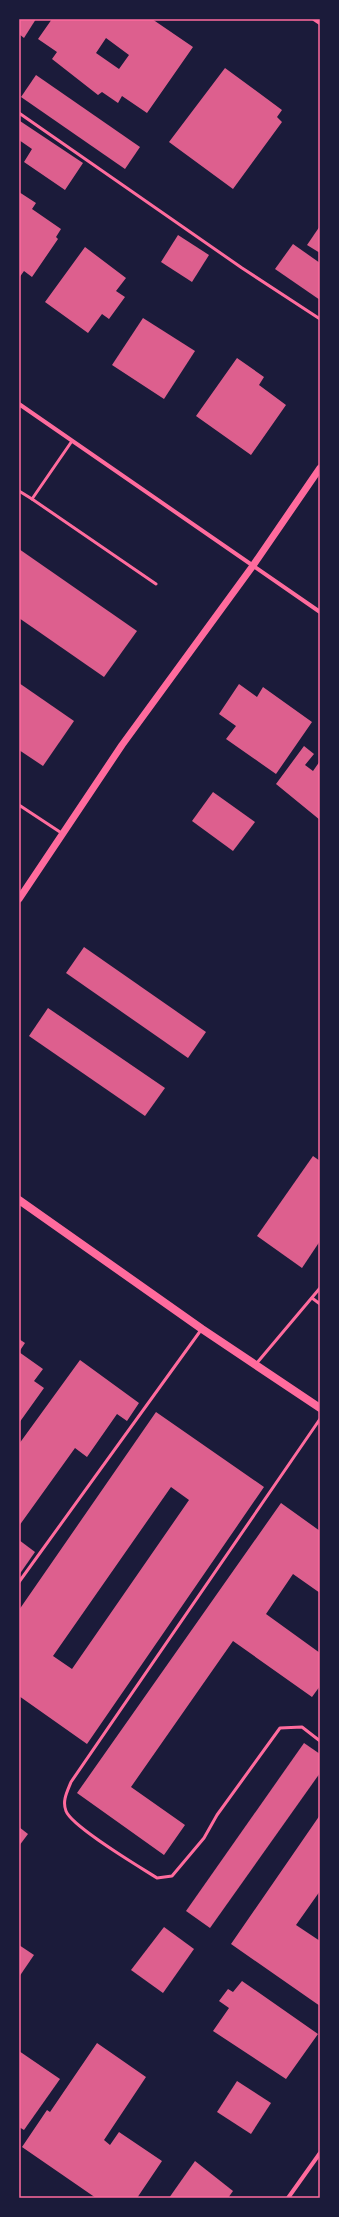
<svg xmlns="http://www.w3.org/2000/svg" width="339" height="2217" viewBox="0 0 339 2217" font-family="'Fira Sans Condensed',sans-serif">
	<rect width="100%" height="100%" fill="#1b1b3a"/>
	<g fill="#dd5f8e" fill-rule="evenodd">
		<polygon points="19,19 36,19 24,38 19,34"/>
		<path d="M52,19h100l41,28 -46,66 -25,-17 -4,7 -16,-11 -4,3 -46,-36 5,-7 -19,-13zM106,38l23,17 -10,14 -23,-16z"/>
		<polygon points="225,68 282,110 277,117 282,122 233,189 169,142"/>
		<polygon points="36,75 140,147 125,169 21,97"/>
		<polygon points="20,121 83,163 65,190 24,162 32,149 19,140"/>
		<polygon points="19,192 36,203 32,209 61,229 56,237 58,239 32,277 24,271 19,278"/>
		<polygon points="320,226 320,253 307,245"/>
		<polygon points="178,235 209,255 192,282 161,262"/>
		<polygon points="293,244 320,263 320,300 275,269"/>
		<polygon points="85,247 126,278 116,291 125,297 109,319 102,314 88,333 45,302"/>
		<polygon points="143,318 195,351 164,399 112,365"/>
		<polygon points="237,358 264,377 259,385 286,405 251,455 196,416"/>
		<polygon points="19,549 137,631 104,677 19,618"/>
		<polygon points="19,683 74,721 43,766 19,750"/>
		<polygon points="239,684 257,697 263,687 312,722 276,774 226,739 236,726 219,714"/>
		<polygon points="304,746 314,754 305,765 313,771 320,761 320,820 276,784"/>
		<polygon points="213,792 255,822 233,851 192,821"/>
		<polygon points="84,947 206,1032 188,1058 66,973"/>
		<polygon points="48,1008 165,1088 145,1116 29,1036"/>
		<polygon points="313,1156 320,1161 320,1241 302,1268 257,1236"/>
		<polygon points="19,1339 25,1343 19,1352 43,1369 34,1381 44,1388 19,1423"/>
		<polygon points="80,1360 139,1403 127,1421 117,1414 87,1457 75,1448 19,1526 19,1444"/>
		<path d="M156,1412l108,75 -177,257 -68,-48v-86zM171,1487l18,13 -117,169 -19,-13z"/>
		<polygon points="281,1503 320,1531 320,1593 293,1574 266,1614 320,1653 320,1686 312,1697 233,1641 131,1787 185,1825 164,1855 77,1793"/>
		<polygon points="19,1540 35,1552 19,1575"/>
		<polygon points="304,1743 320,1754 320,1773 210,1928 186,1911"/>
		<polygon points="320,1815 320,1891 296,1925 320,1941 320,2006 231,1944"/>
		<polygon points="19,1827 28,1834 19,1846"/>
		<polygon points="164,1927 194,1949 163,1993 131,1970"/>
		<polygon points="19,1945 34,1955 19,1977"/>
		<polygon points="242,1981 318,2034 286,2079 213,2031 229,2008 219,2001 228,1989 233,1992"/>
		<polygon points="97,2043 146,2077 104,2140 110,2145 119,2132 162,2161 137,2198 96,2198 22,2147 47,2110 50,2112"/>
		<polygon points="19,2051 60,2079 24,2130 19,2127"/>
		<polygon points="237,2081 271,2103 251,2134 217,2112"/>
		<polygon points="195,2161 233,2191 228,2198 169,2198"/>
	</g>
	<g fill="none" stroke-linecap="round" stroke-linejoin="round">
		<g stroke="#ff6b9d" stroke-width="3">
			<polyline points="19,113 242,268 320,319"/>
			<polyline points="72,441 32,499 156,584"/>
			<polyline points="19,491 32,499"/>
			<polyline points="19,805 63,834"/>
			<polyline points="312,1298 320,1304"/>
			<polyline points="256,1364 320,1288"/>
			<path d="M320,1419l-249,363c-4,10 -9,19 -5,29 6,16 74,56 91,67l15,-2 32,-38 13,-23 63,-87 22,-1 18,14"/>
			<polyline points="19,1582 201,1330"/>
		</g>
		<g stroke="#ff6b9d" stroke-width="4">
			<polyline points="314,19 320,23"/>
			<polyline points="19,404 320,612"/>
			<polyline points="288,2198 320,2153"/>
		</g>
		<polyline stroke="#ff6b9d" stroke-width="7" points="19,899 122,745 252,567 320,468"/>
		<polyline stroke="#ff6b9d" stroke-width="8" points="19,1200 202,1329 320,1408"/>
	</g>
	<rect width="339" height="2217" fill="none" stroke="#1b1b3a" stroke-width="40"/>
	<rect x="20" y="20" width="299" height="2177" fill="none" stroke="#ff6b9d" stroke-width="1.5"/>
</svg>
